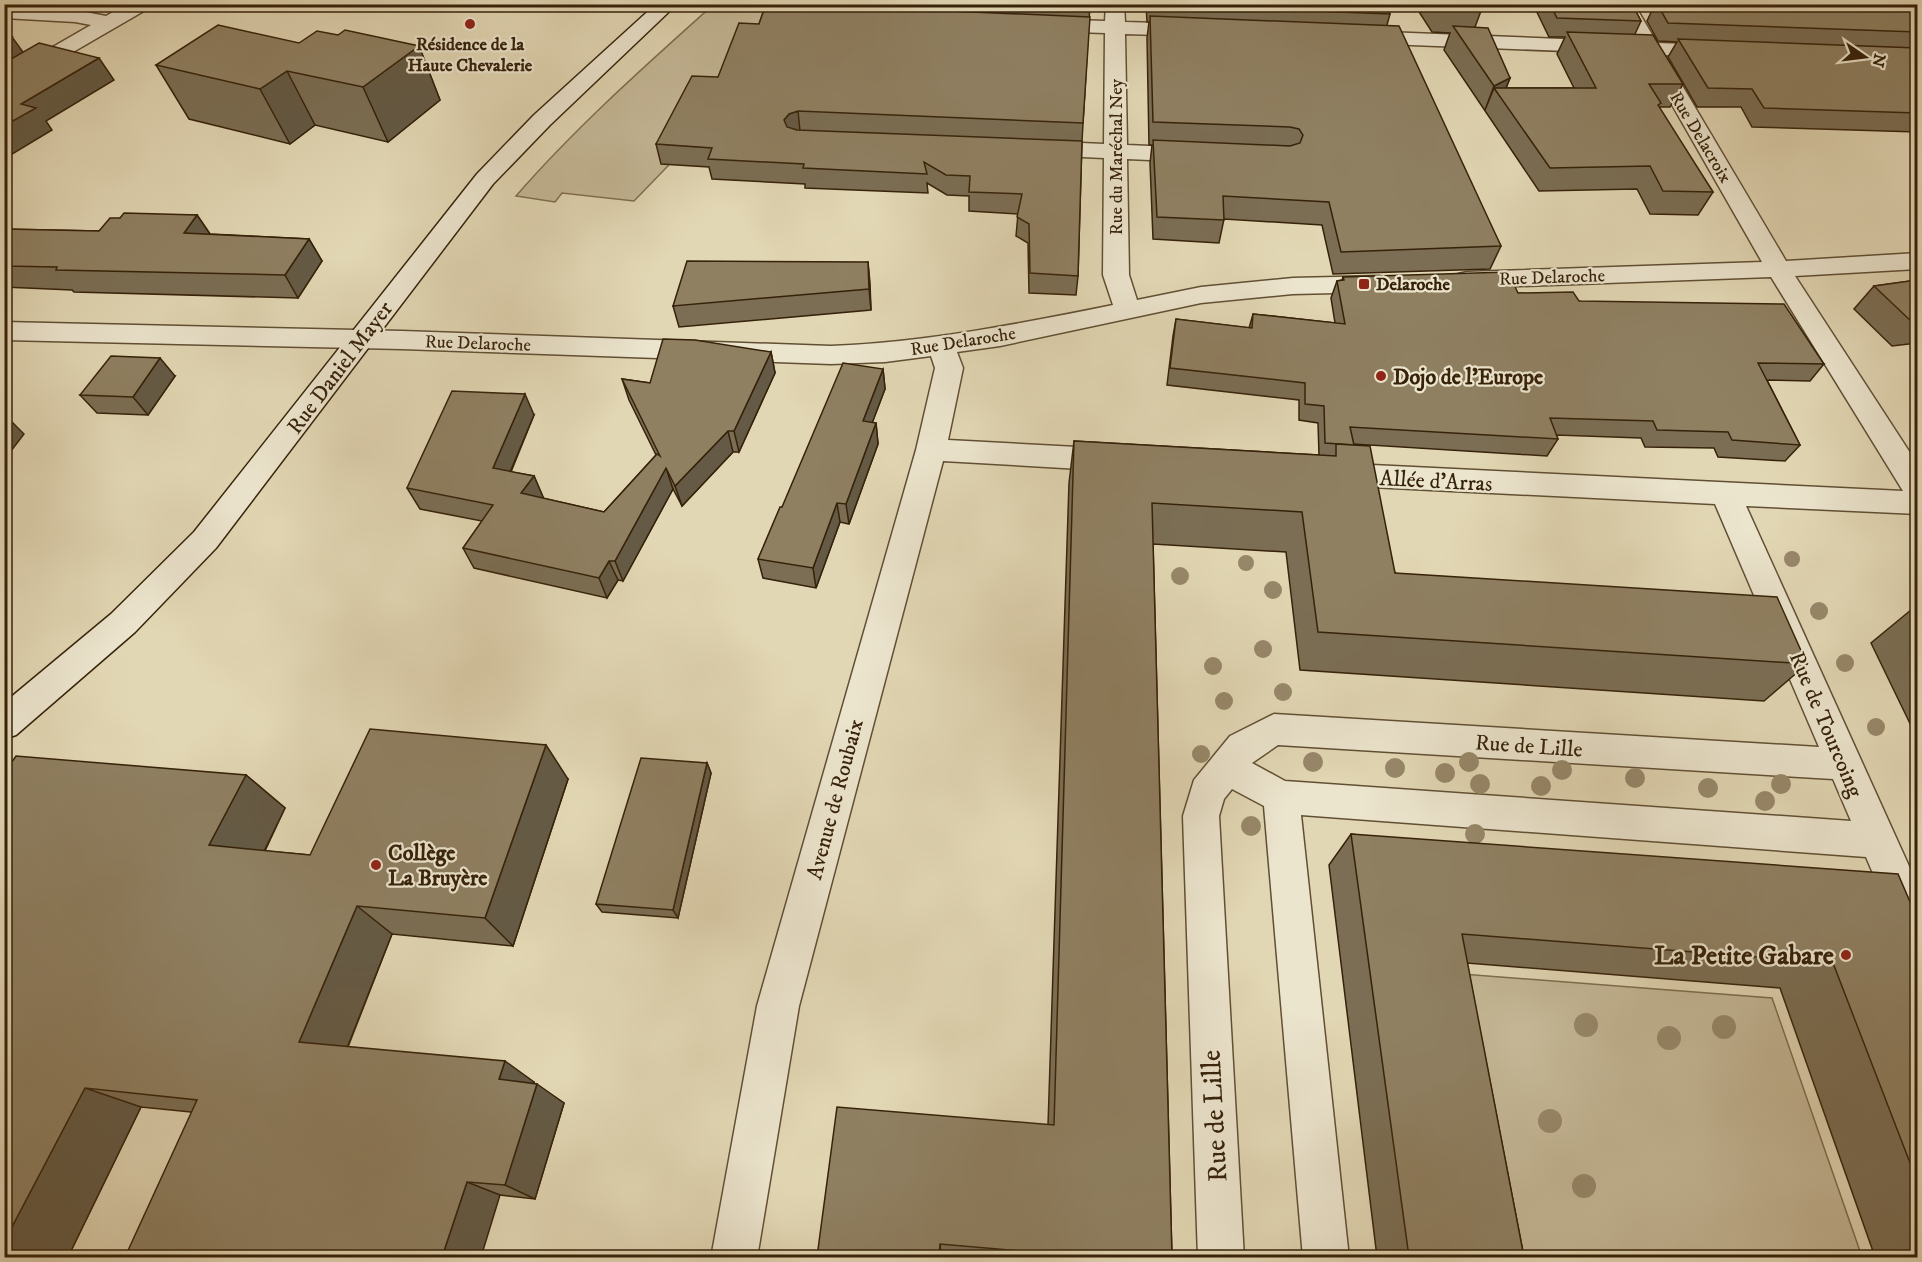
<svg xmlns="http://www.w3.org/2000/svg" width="1922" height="1262" viewBox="0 0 1922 1262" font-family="'IM FELL DW Pica',serif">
	<rect width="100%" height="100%" fill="#e2d7b4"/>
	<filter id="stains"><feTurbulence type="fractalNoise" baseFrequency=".00333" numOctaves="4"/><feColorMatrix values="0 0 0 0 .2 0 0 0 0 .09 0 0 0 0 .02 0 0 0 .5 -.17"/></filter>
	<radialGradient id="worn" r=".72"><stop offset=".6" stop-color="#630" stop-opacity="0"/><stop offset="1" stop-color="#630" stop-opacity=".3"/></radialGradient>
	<g fill="#c5b897" stroke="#7e6d50" stroke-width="1.5">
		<path d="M713,5h106l-93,101 -92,95 -72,-8 -7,9 -39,-6c60,-69 129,-130 197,-191z"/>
		<polygon points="1449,973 1772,998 1862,1257 1501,1257"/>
	</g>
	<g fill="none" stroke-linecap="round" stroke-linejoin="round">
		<g stroke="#614f34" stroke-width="3">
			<g id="minor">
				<polygon points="127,4 151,4 149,8 11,88 4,90 4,75 91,25 75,22 4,18 4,6 75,10 106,16"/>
				<path d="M1106,4h18l1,18 67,2 7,2 3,4 -3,4 -7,2 -67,-2 2,111 68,3 8,2 3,5 -3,5 -8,2 -68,-3 2,116 8,25 64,-13 92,-9 86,-2 9,2 4,6 -4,6 -9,2 -86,2 -92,9 -201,43 -43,6 6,16 -15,72 167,9 10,3 5,8 -5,8 -10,3 -172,-10 -144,545 -42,252h-46l46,-252 159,-556 19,-82 -4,-12 -46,6 -54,2 -429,-15 -398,-9v-18l398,9 429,15c96,-4 188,-22 282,-41l-10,-30 1,-117 -67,-3 -8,-2 -3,-5 3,-5 8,-2 67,3 1,-111 -60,-2 -7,-2 -3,-4 3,-4 7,-2 60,2z"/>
				<path d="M1615,4h19l23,39 59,2 7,2 3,4 -3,4 -7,2 -52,-2 122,206 132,-8v16l-123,7 123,189v49l-172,-8 172,380v65l-14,-5 -38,-89 -565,-42 48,443h-46l-39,-452 -32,-17 -8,10 -5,17 25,442h-46l-15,-442 11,-36 36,-44 44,-22 545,33 -104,-243 -384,-19 -10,-3 -5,-8 5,-8 10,-3 572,28 -132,-214 -304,11 -9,-2 -4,-6 4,-6 9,-2 295,-10 -119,-208 -283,-11 -7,-2 -3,-4 3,-4 7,-2 276,11zM1278,745l555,34 18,42 -566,-40 -33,-18z"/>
			</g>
		</g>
		<g stroke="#36220a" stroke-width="3">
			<polygon id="secondary" points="656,4 677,4 550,125 493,184 216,548 135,632 16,735 4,739 4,703 111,614 194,532 477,174 534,115"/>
		</g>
		<use href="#minor" fill="#ece5ce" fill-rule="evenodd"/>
		<use href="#secondary" fill="#ece5ce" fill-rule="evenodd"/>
	</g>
	<g fill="#97886a">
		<circle cx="1792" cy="559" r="8"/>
		<circle cx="1246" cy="563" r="8"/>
		<circle cx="1180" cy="576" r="9"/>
		<circle cx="1273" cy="590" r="9"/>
		<circle cx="1819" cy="611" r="9"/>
		<circle cx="1263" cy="649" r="9"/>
		<circle cx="1845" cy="663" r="9"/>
		<circle cx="1213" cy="666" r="9"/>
		<circle cx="1283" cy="692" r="9"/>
		<circle cx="1224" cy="701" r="9"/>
		<circle cx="1876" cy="727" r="9"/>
		<circle cx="1201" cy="754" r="9"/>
		<circle cx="1313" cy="762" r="10"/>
		<circle cx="1469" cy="762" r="10"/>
		<circle cx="1395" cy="768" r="10"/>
		<circle cx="1562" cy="770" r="10"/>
		<circle cx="1445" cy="773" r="10"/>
		<circle cx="1635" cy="778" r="10"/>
		<circle cx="1480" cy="784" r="10"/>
		<circle cx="1781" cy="784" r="10"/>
		<circle cx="1541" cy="786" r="10"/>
		<circle cx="1708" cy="788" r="10"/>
		<circle cx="1765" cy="801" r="10"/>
		<circle cx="1251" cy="826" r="10"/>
		<circle cx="1475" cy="834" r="10"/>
		<circle cx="1586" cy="1025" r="12"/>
		<circle cx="1724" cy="1027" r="12"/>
		<circle cx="1669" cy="1038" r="12"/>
		<circle cx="1550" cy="1121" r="12"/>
		<circle cx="1584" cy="1186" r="12"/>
	</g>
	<g fill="#7b6e54" stroke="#36220a" stroke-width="1.5">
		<polygon points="766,4 1090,4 1082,141 1078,276 1076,295 1029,293 1028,243 1016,236 1018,214 969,211 969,196 947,195 927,183 928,193 805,188 805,184 712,179 709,167 661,164 656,144 718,77 759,24"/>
		<polygon points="1146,4 1386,4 1390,14 1387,25 1501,246 1490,269 1333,274 1322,225 1224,219 1219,243 1153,239 1150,163 1152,145 1149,145 1147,38 1149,22 1147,22"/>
		<polygon points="1414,4 1478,4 1481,11 1475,27 1510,78 1506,88 1574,88 1557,54 1565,37 1549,37 1533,4 1632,4 1641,21 1635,34 1683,84 1670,107 1658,107 1713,192 1698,215 1650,214 1637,189 1539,191 1444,50 1450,33 1432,32"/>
		<polygon points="1655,4 1917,4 1917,132 1752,127 1741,107 1697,107 1668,57 1677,42 1658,41 1647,21"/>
		<polygon points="338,35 419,46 440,100 388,142 315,125 290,144 189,119 156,65 299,43"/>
		<polygon points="197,215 210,234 309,239 322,261 298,298 74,292 72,290 4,287 4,229 99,231 120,218"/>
		<polygon points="868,262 871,310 679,327 673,306"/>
		<polygon points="1917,273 1917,343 1892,346 1854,309 1874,286 1910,281"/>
		<polygon points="1343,277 1518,293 1579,301 1824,364 1810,381 1767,380 1800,445 1785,461 1718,457 1714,448 1645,447 1641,438 1556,435 1558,439 1547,456 1354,444 1395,573 1807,664 1764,701 1300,670 1286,552 1153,544 1172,1257 985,1257 941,1254 941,1257 817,1257 1048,1125 1069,483 1074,441 1319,455 1318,423 1299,420 1299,400 1167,385 1173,336 1176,319 1249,328 1253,314 1335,323 1331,298 1337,281 1342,280"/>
		<polygon points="771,352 775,373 739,452 733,452 682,506 673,489 623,581 618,580 607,598 474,568 463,548 482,521 420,509 407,488 534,415 511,472 534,476 543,497 542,498 604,512 656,455 629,400 622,379 650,383"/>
		<polygon points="883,369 885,389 872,423 876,423 878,444 849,524 840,522 816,588 763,578 758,559 782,507"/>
		<polygon points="175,376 148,415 97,413 80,395"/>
		<polygon points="1917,605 1917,738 1871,643"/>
		<polygon points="707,763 711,773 678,918 602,912 596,904"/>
		<polygon points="4,773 246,775 285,808 265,851 310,855 568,779 513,946 392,934 348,1047 534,1082 534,1084 564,1103 535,1199 500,1195 191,1112 141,1107 68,1257"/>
		<polygon points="1351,834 1917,918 1917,1257 1875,1257 1780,988 1467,963 1524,1257 1377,1257 1329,865"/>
	</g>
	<g fill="#645a45" stroke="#36220a" stroke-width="1.5">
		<polygon points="890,4 903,4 903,12"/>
		<polygon points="12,37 28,59 4,72 4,41"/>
		<polygon points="419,46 440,100 388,142 363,87"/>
		<polygon points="99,58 114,80 46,121 52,130 4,159 4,126 21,104"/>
		<polygon points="287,71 315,125 290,144 260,89"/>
		<polygon points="1510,78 1502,98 1494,88 1485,110 1494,86"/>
		<polygon points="798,111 800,131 787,139 784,120 789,114"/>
		<polygon points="197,215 212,237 184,233"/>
		<polygon points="309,239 322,261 298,298 285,275"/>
		<polygon points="868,262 870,283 871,310 869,289"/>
		<polygon points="771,352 775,373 739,452 734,431"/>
		<polygon points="160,358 175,376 148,415 133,397"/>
		<polygon points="883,369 885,389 865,442 863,421"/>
		<polygon points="525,394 534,415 503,489 493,468"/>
		<polygon points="4,414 24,434 4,460"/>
		<polygon points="876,423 878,444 849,524 846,504"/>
		<polygon points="728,431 733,452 682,506 675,486"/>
		<polygon points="666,468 673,489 623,581 615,561"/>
		<polygon points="534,476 543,497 531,514 521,493"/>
		<polygon points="837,503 840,522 816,588 813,568"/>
		<polygon points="609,561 618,580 607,598 599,578"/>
		<polygon points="546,745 568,779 513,946 485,918"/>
		<polygon points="707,763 711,773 678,918 673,910"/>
		<polygon points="246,775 285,808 252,876 209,845"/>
		<polygon points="357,906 392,934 341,1063 299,1042"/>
		<polygon points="505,1061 534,1082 529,1099 499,1079"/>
		<polygon points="537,1084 564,1103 535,1199 505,1185"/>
		<polygon points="85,1088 141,1107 68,1257 4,1257 4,1242"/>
		<polygon points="467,1182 500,1195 481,1257 442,1257"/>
		<polygon points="940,1244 941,1254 941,1257 939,1257"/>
	</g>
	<g fill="#8f8062" stroke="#36220a" stroke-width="1.5">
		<polygon points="766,4 892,4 894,7 902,9 1090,17 1083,123 798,111 789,114 784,120 787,127 797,130 1082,141 1078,276 1030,273 1029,224 1017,217 1022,194 969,192 970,176 946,175 924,162 927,174 803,168 804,164 708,159 712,148 656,144 692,76 718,77 739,23 759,24"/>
		<polygon points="1149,4 1386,4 1390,14 1149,5"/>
		<polygon points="1437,4 1478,4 1481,11 1440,10"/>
		<polygon points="1550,4 1632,4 1641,21 1557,18"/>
		<polygon points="1657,4 1917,4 1917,32 1668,23"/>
		<polygon points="1150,16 1399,26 1501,246 1341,252 1329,202 1223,196 1224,220 1157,217 1153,140 1290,146 1300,143 1303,135 1299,129 1290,127 1153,122"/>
		<polygon points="218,25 299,43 317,31 338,35 345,30 419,46 363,87 287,71 260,89 156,65"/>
		<polygon points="1453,26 1488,28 1510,78 1494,86"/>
		<polygon points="1567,32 1653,35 1683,84 1649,84 1661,103 1658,105 1713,192 1663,191 1650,166 1550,168 1494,88 1596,88"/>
		<polygon points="4,35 12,37 4,41"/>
		<polygon points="1678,39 1917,48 1917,113 1764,108 1752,89 1708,88"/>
		<polygon points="39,43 99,58 21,104 36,108 4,126 4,63"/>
		<polygon points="124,213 197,215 184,233 309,239 285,275 56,270 57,267 4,266 4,229 99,231 110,218 120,218"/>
		<polygon points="687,261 868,262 869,289 673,306"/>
		<polygon points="1508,272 1518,293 1573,292 1579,301 1784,304 1824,364 1758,363 1800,445 1732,440 1728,432 1657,430 1653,421 1550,418 1558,439 1350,427 1354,445 1325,443 1324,406 1305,404 1305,383 1170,368 1176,319 1252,328 1253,314 1345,324 1337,281 1344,280 1343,277"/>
		<polygon points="1917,280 1917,322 1913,323 1874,286"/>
		<polygon points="663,339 695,340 771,352 734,431 728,431 675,486 666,468 615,561 609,561 599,578 463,548 493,505 407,488 452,391 525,394 493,468 534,476 521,493 604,512 657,454 660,456 622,379 650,383"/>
		<polygon points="111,356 160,358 133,397 80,395"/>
		<polygon points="843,363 883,369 863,421 876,423 846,504 837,503 813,568 758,559 780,507 782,507"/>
		<polygon points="1074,441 1336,456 1336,444 1370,446 1395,573 1777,597 1807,664 1318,632 1302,512 1152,503 1172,1257 1089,1257 940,1244 939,1257 817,1257 837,1107 1054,1125"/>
		<polygon points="370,729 546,745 485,918 357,906 299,1042 505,1061 499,1079 537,1084 505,1185 467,1182 442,1257 125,1257 197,1100 85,1088 4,1242 4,773 16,756 246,775 209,845 310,855"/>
		<polygon points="641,758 707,763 673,910 596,904"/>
		<polygon points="1351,834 1898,874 1917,918 1917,1181 1833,963 1462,934 1524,1257 1409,1257"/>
	</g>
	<g fill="#8f2418" stroke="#ece5ce" stroke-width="2">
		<circle cx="470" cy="24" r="6"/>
		<rect x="1358" y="278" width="12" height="12" rx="3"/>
		<circle cx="1381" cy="376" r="6"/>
		<circle cx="376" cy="865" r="6"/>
		<circle cx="1846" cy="955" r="6"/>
	</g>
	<g text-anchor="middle" stroke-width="4.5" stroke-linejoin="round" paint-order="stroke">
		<g font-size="18" font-weight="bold" fill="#36220a" stroke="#ece5ce">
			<text x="470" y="50">Résidence de la<tspan x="470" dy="21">Haute Chevalerie</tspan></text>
			<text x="1376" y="290" text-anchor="start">Delaroche</text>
		</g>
		<g font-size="18" fill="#36220a" stroke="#ece5ce">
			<text transform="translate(1701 137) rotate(59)" y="6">Rue Delacroix</text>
			<text transform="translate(1116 157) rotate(-90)" y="6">Rue du Maréchal Ney</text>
			<text transform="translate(1552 277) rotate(-2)" y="6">Rue Delaroche</text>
			<text transform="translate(963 341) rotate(-9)" y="6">Rue Delaroche</text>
			<text transform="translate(478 343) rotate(2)" y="6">Rue Delaroche</text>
		</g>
		<g font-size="22" fill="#36220a" stroke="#ece5ce">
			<text transform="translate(339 367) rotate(-53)" y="8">Rue Daniel Mayer</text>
			<text transform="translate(1436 480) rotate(3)" y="8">Allée d'Arras</text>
			<text transform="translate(1827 724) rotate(67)" y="8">Rue de Tourcoing</text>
			<text transform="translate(1529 745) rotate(4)" y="8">Rue de Lille</text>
			<text transform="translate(834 799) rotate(-75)" y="8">Avenue de Roubaix</text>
		</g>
		<g font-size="22" font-weight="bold" fill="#36220a" stroke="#ece5ce" text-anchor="start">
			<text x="1393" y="384">Dojo de l'Europe</text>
			<text x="388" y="860">Collège<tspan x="388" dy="25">La Bruyère</tspan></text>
		</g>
		<g font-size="27" font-weight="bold" fill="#36220a" stroke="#ece5ce" text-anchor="end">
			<text x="1834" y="964">La Petite Gabare</text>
		</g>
		<g font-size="27" fill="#36220a" stroke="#ece5ce">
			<text transform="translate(1214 1116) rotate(-93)" y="9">Rue de Lille</text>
		</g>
	</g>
	<rect width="1922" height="1262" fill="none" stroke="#e2d7b4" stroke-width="24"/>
	<rect x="6" y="6" width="1910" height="1250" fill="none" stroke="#36220a" stroke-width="3"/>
	<rect x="12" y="12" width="1898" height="1238" fill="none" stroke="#36220a" stroke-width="1.5"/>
	<g transform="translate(1865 57) rotate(104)" stroke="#ece5ce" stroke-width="4.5" paint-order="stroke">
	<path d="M0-4.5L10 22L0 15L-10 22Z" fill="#36220a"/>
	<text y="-9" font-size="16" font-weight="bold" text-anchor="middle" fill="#36220a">N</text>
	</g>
	<rect width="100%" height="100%" filter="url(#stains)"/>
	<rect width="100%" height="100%" fill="url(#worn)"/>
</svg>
